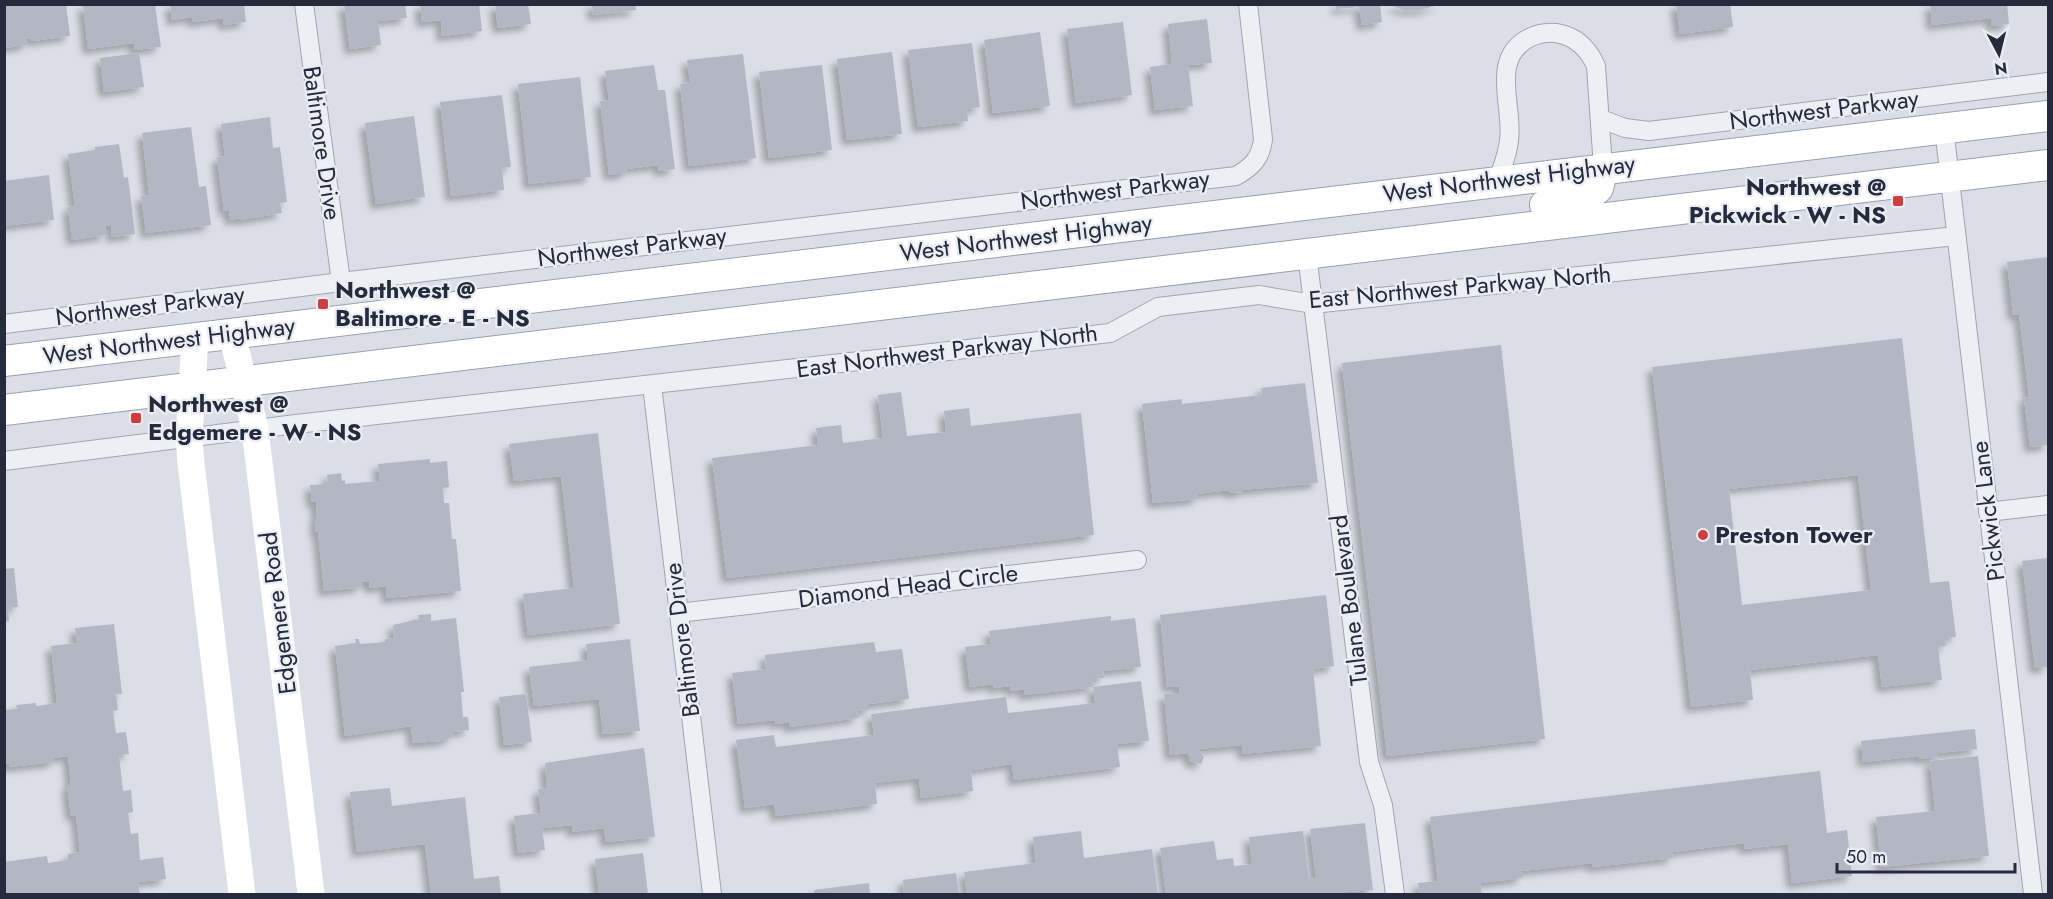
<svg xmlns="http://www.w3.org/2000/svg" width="2053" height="899" viewBox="0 0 2053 899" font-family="Jost,sans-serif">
	<defs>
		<filter id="shadow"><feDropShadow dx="-5.5" dy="5.5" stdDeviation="3" flood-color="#0004"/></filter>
	</defs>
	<rect width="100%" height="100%" fill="#dbdee6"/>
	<g fill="#b3b7c3" fill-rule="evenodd" filter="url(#shadow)">
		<polygon points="4,4 66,4 70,36 32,41 31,38 27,39 27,45 4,48"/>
		<polygon points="170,4 244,4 246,22 224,25 223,18 193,22 192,17 172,20"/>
		<polygon points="344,4 405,4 407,18 378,21 381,45 350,49"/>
		<polygon points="420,4 479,4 482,31 442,36 441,20 422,22"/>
		<polygon points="495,4 528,4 531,24 498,28"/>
		<polygon points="592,4 635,4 636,10 593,15"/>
		<polygon points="1336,4 1380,4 1382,22 1362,25 1359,7 1336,9"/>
		<polygon points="1676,4 1730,4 1733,27 1680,34"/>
		<polygon points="1930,4 2007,4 2009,24 1991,26 1991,18 1932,25"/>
		<polygon points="83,5 155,5 161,47 134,50 134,43 88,49"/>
		<polygon points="1390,5 1439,4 1439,5 1420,10 1404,10"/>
		<polygon points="1207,19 1212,63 1188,65 1193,106 1155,110 1150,67 1172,64 1168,24"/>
		<polygon points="1123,22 1132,95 1076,103 1067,29"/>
		<polygon points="1040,32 1050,106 993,113 984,40"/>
		<polygon points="972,43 980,107 967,109 968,121 918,127 908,50"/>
		<polygon points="892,52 902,134 847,140 837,59"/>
		<polygon points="139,53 144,87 104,92 100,58"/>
		<polygon points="743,54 756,158 689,166 680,84 690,82 687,60"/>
		<polygon points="654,65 658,90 665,90 675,169 659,171 658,165 626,169 627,173 609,175 600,101 609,100 605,71"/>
		<polygon points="822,65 832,150 769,158 759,72"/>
		<polygon points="580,77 591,177 529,184 518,84"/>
		<polygon points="502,95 511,167 502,168 504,190 451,196 440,102"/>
		<polygon points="414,116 425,197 376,204 365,123"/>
		<polygon points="270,117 273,148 280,147 287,202 280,203 282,213 240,220 240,218 230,220 229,210 224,211 217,157 225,156 221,124"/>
		<polygon points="191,127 199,187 206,186 211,225 146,233 141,196 149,195 142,133"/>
		<polygon points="119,144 124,178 128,177 135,234 112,237 111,225 105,226 106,235 72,240 68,207 75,206 68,154 95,150 95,147"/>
		<polygon points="49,175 54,220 4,226 4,181"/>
		<polygon points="2048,257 2048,445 2030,447 2024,398 2029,397 2019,314 2013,315 2007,262"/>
		<path d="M1902,338l28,245 19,-2 7,56 -11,1 1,8 -8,1 4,33 -60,7 -4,-32 -128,15 3,30 -62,7 -39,-340zM1858,475l13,115 -129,15 -13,-116z"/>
		<polygon points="1501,345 1545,739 1387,756 1342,363"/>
		<polygon points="1305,383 1318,483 1242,490 1243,492 1229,493 1229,490 1197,494 1198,499 1153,503 1142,404 1182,399 1182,404 1262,395 1261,388"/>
		<polygon points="901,392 907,436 946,432 944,411 969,408 971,426 1081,413 1094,535 727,578 712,458 818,445 816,428 841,425 843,443 883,438 878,395"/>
		<polygon points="598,433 620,624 528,635 523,594 574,588 561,476 514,481 509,444"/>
		<polygon points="430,459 430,463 447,461 449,487 443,488 444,503 449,503 452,539 456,539 461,591 387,598 386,586 370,588 369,581 361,582 362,587 324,591 318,532 316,532 315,518 317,518 316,502 312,502 310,485 328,484 327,475 341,473 342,481 345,480 345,484 380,481 378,464"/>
		<polygon points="2048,558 2048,667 2035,668 2022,561"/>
		<polygon points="14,568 18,607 8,608 9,621 4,622 4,569"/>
		<polygon points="1326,595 1334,666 1313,669 1321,746 1243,754 1242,745 1198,749 1204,757 1201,764 1190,761 1188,753 1170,755 1164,694 1180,693 1179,686 1167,687 1160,615"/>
		<polygon points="431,614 431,621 456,618 464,692 461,692 463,717 468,717 469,730 452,732 453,737 441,741 413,743 411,726 345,736 335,646 356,643 355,639 359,639 360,644 385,642 385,639 394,638 393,625 419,619 418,615"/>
		<polygon points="1111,616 1111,621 1135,618 1141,667 1103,671 1104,678 1092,679 1093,687 1024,695 1024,689 1011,691 1010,686 993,688 993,684 970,687 965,647 991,644 989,631"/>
		<polygon points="114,624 122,694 116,694 118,710 113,711 116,733 126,732 129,754 119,755 123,791 131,790 133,812 128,813 131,834 138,833 140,860 163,857 166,879 138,882 140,894 4,894 4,862 47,856 48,863 68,860 68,854 80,852 76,815 71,816 67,785 71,785 68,756 54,758 54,762 9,767 9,764 4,764 4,710 17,709 16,705 36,703 36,706 57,703 51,646 77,643 75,628"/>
		<polygon points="630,639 640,731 603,734 599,699 534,706 529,667 588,660 586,644"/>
		<polygon points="874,642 876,652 902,649 909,699 869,704 869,710 857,711 858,718 789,727 789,722 776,724 775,720 738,724 732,673 766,669 765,655"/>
		<polygon points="1141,681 1149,741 1117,744 1120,767 1014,780 1012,764 971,770 973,791 921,798 919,778 875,783 877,804 776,816 774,804 745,808 736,740 774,735 776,747 874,735 871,714 1006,697 1008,713 1095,703 1093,687"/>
		<polygon points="526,694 532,742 504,745 499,697"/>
		<polygon points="1975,729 1977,749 1938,753 1938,757 1919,759 1919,756 1863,762 1861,741"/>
		<polygon points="644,748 655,837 606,842 604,828 572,832 572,825 542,828 545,850 518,853 514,816 541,813 538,789 547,788 545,763"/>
		<polygon points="1978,756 1989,856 1881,867 1876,817 1935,811 1930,761"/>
		<polygon points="1820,771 1827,833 1847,830 1852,876 1792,883 1788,844 1744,849 1744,843 1672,852 1673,858 1593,867 1592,863 1522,871 1522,878 1480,883 1482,894 1420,894 1418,883 1438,881 1430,817"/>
		<polygon points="390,788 392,806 465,797 474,879 499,876 501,894 431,894 425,844 357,852 350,792"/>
		<polygon points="1365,823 1373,890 1347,892 1347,894 1166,894 1160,848 1214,841 1217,860 1233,858 1234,866 1252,864 1249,837 1303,831 1309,879 1316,878 1310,829"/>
		<polygon points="1081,831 1084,858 1152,849 1158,894 967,894 964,872 1036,863 1033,837"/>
		<polygon points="643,853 648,894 599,894 595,859"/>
		<polygon points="956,873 959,894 904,894 903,880"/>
		<polygon points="869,883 870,894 814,894 814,890"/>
	</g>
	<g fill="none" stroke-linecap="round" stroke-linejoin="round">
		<g stroke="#a1a5b0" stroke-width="20">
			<g id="street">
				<polyline points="304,4 341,282"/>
				<polyline points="1601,119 1625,128 1649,131 2048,82"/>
				<polyline points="1944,128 2033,894"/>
				<path d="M1498,180c4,-13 10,-26 11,-40 5,-33 -20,-81 20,-102 8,-4 17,-6 27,-5 20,3 32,15 40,33l7,102"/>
				<polyline points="1307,254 1369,762 1383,805 1395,894"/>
				<path d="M4,324l337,-42 895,-106c16,-9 25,-18 27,-37l-15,-135"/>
				<polyline points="652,385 712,894"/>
				<polyline points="4,461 296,424 1110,333 1158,307 1259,295 1313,304 1956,236"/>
				<polyline points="1988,512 2048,505"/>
				<polyline points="678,613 1137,560"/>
			</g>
		</g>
		<g stroke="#9ba1b2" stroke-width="32">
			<g id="primary">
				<polyline points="1545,205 1583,201 1598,188 1603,168"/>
				<polyline points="4,361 2048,116"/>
				<polyline points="4,410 2048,165"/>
			</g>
		</g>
		<use href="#street" stroke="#eeeff4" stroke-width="18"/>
		<g stroke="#fff" stroke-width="27">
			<polyline points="232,334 255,429 311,894"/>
			<polyline points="195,338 189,438 191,463 242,894"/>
		</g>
		<use href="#primary" stroke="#fff" stroke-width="30"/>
	</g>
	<g fill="#ce3d40" stroke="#ebedf4" stroke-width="2">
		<rect x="1892" y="195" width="12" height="12" rx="3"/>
		<rect x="317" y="298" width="12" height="12" rx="3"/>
		<rect x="130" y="412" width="12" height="12" rx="3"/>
		<circle cx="1703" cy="535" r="6"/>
	</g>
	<g text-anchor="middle" stroke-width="4.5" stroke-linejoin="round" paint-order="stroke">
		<g font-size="24" fill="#252b3c" stroke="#ebedf4">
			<text transform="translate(1824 110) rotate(-7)" y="8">Northwest Parkway</text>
			<text transform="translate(322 143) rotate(82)" y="8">Baltimore Drive</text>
			<text transform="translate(1509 179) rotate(-7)" y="8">West Northwest Highway</text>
			<text transform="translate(1115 190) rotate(-7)" y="8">Northwest Parkway</text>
			<text transform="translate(1026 238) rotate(-7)" y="8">West Northwest Highway</text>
			<text transform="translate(632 247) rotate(-7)" y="8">Northwest Parkway</text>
			<text transform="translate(1460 287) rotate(-5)" y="8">East Northwest Parkway North</text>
			<text transform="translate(150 306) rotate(-7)" y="8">Northwest Parkway</text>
			<text transform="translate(169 341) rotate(-7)" y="8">West Northwest Highway</text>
			<text transform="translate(947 351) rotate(-7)" y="8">East Northwest Parkway North</text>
			<text transform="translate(1988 511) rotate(-97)" y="8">Pickwick Lane</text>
			<text transform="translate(908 586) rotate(-7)" y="8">Diamond Head Circle</text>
			<text transform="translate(1349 600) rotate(-97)" y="8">Tulane Boulevard</text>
			<text transform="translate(278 613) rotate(-97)" y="8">Edgemere Road</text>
			<text transform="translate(682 640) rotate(-97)" y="8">Baltimore Drive</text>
		</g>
		<g font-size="24" font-weight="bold" fill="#252b3c" stroke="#ebedf4" text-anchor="start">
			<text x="1886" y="195" text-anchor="end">Northwest @<tspan x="1886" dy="28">Pickwick - W - NS</tspan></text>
			<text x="335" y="298">Northwest @<tspan x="335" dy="28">Baltimore - E - NS</tspan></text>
			<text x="148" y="412">Northwest @<tspan x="148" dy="28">Edgemere - W - NS</tspan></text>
			<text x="1715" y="543">Preston Tower</text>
		</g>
	</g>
	<rect width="2053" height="899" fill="none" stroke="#252b3c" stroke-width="12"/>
	<g transform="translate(1999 54) rotate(173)" stroke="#ebedf4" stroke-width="4.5" paint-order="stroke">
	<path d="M0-4.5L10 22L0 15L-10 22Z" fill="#252b3c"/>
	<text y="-9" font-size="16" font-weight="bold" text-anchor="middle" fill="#252b3c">N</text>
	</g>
	<path d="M1837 863v9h178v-9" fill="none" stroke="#252b3c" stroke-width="3"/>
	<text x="1846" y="863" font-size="18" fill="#252b3c" stroke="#ebedf4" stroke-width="4.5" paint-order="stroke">50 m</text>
</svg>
